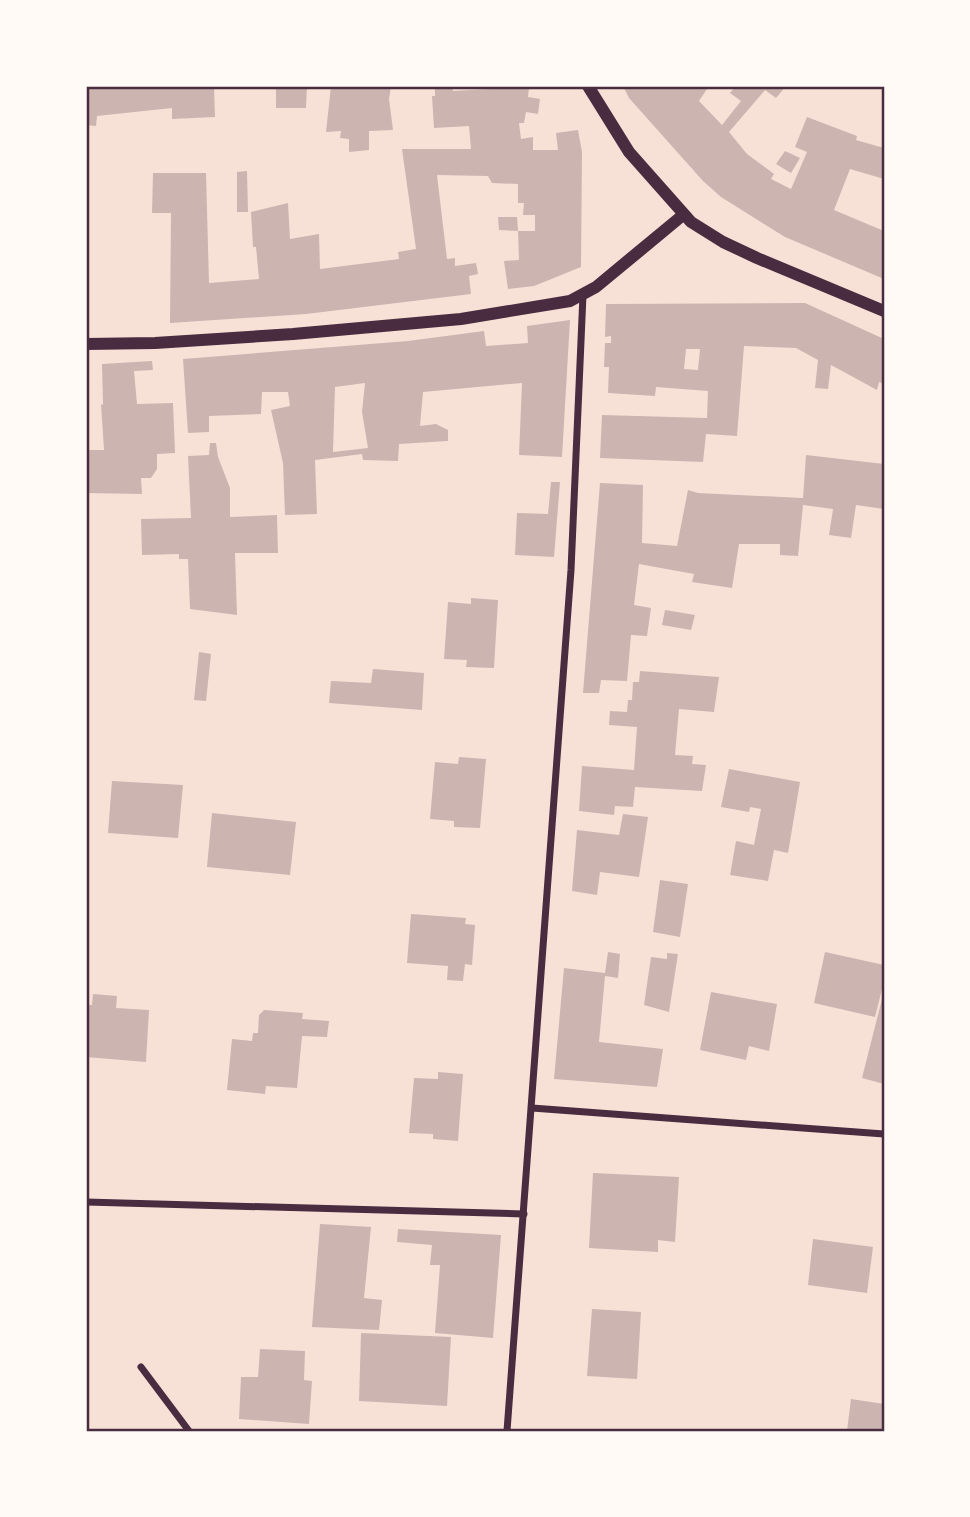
<svg xmlns="http://www.w3.org/2000/svg" width="970" height="1517" viewBox="0 0 970 1517" font-family="'Golos Text',sans-serif">
	<rect width="100%" height="100%" fill="#f7e1d7"/>
	<g fill="#ccb4b1" fill-rule="evenodd">
		<polygon points="97,86 214,86 215,117 172,119 172,108 97,116 96,126 86,125 86,88 97,88"/>
		<polygon points="276,86 307,86 306,108 276,108"/>
		<polygon points="331,86 391,86 389,99 393,130 369,131 369,150 349,152 349,139 340,138 341,131 326,132"/>
		<polygon points="435,86 452,86 453,91 529,87 528,97 540,99 538,114 526,112 524,123 519,123 521,139 533,137 533,150 558,150 556,133 578,130 582,152 581,267 534,286 508,289 504,261 519,260 518,231 535,231 535,215 523,215 524,203 518,203 518,184 492,183 488,176 437,175 447,259 455,258 455,266 476,263 478,274 469,276 471,294 306,314 170,323 171,213 152,213 153,173 206,173 209,283 259,279 256,247 253,247 251,212 288,203 290,239 319,234 320,269 399,259 398,252 416,249 402,149 471,149 469,126 434,128 432,96 435,96"/>
		<polygon points="623,86 709,86 699,101 722,125 741,101 730,93 736,86 786,86 776,98 765,90 729,132 747,154 774,174 771,179 791,189 807,152 795,147 807,117 857,136 856,140 884,148 884,179 850,169 834,210 884,231 884,279 785,237 721,197 703,181 629,98"/>
		<polygon points="785,151 800,158 791,173 776,164"/>
		<polygon points="247,171 248,212 237,212 237,172"/>
		<polygon points="498,217 517,217 518,231 499,230"/>
		<path d="M805,303l79,36v45l-5,-2 -2,8 -46,-25 -3,24 -13,-1 3,-28 -22,-12 -52,-2 -7,90 -31,-2 -3,28 -103,-4 2,-43 105,3 1,-27 -52,-4 -1,9 -47,-3 1,-26h-5l1,-24h6v-7l-6,1 1,-33zM686,349h14l-2,21 -14,-1z"/>
		<path d="M570,320l-8,137 -43,-2 3,-72 -99,9 -3,34 16,-2 12,6v11l-49,3 -1,17 -35,-1 -1,-6 -47,6 2,54 -32,1 -2,-52 -12,-53 19,-4 -2,-14h-26l-1,22 -52,2v16l-21,1 -5,-74 225,-18 76,-10 2,15 42,-3 -1,-17zM365,383l-3,29 6,36 -35,4 2,-65z"/>
		<polygon points="152,361 153,370 134,371 137,404 173,403 175,453 157,454 157,469 151,478 141,478 142,494 86,493 86,450 104,450 101,404 103,405 102,364"/>
		<polygon points="210,443 216,443 218,457 230,488 230,517 277,515 278,553 235,553 237,615 190,609 188,559 179,559 179,554 142,555 141,519 191,518 188,456 209,455"/>
		<polygon points="806,455 884,464 884,509 856,505 851,538 829,535 833,509 803,505 798,556 780,555 780,544 739,544 732,588 692,582 694,574 639,564 634,605 651,608 647,636 631,635 627,681 601,680 599,693 583,693 600,483 643,485 642,543 677,546 688,490 698,493 803,498"/>
		<polygon points="551,482 560,482 554,557 515,555 517,513 548,514"/>
		<polygon points="471,598 498,600 494,668 466,667 467,660 444,659 448,602 471,604"/>
		<polygon points="665,610 695,615 691,630 662,625"/>
		<polygon points="199,652 211,654 206,701 194,700"/>
		<polygon points="373,669 424,673 422,710 329,703 331,681 371,683"/>
		<polygon points="640,671 719,677 714,712 679,709 675,755 693,756 692,764 706,765 702,791 635,787 633,807 615,806 614,815 579,811 582,766 634,770 637,727 609,725 610,711 627,712 628,700 632,700 633,682 639,682"/>
		<polygon points="459,757 486,759 480,828 454,827 454,821 430,819 435,762 458,764"/>
		<polygon points="729,769 800,782 788,853 774,850 768,881 730,875 736,841 754,845 761,809 750,807 749,812 721,807"/>
		<polygon points="112,781 183,785 178,838 108,833"/>
		<polygon points="212,813 296,822 290,875 207,867"/>
		<polygon points="623,814 648,817 639,877 600,872 597,895 572,891 577,830 619,835"/>
		<polygon points="660,880 688,884 680,937 653,932"/>
		<polygon points="411,914 466,918 465,924 475,925 472,965 465,964 463,981 447,980 448,966 407,963"/>
		<polygon points="608,952 620,954 618,978 605,976 599,1042 663,1049 657,1087 554,1079 564,968 605,973"/>
		<polygon points="825,952 884,965 884,981 875,1017 814,1003"/>
		<polygon points="667,953 678,954 669,1012 644,1005 651,957 667,959"/>
		<polygon points="711,992 777,1004 769,1051 749,1046 746,1060 700,1050"/>
		<polygon points="93,994 117,996 116,1008 149,1010 146,1062 86,1057 86,1005 92,1005"/>
		<polygon points="883,995 884,995 884,1084 862,1078"/>
		<polygon points="264,1010 303,1013 302,1019 329,1021 327,1037 302,1036 297,1088 266,1086 265,1094 227,1090 232,1039 252,1041 253,1033 258,1033 259,1015"/>
		<polygon points="438,1072 463,1074 458,1141 433,1139 433,1134 409,1133 414,1078 438,1079"/>
		<polygon points="593,1173 679,1177 675,1242 658,1240 658,1252 589,1248"/>
		<polygon points="320,1224 371,1227 364,1298 382,1300 379,1330 312,1327"/>
		<polygon points="398,1229 501,1235 493,1338 435,1333 440,1265 430,1265 432,1245 397,1242"/>
		<polygon points="813,1239 873,1247 867,1293 808,1285"/>
		<polygon points="592,1309 641,1312 637,1379 587,1376"/>
		<polygon points="361,1333 451,1337 447,1406 359,1401"/>
		<polygon points="260,1349 305,1351 304,1380 312,1381 309,1424 239,1419 241,1377 258,1377"/>
		<polygon points="851,1399 884,1404 884,1431 847,1431"/>
	</g>
	<g fill="none" stroke-linecap="round" stroke-linejoin="round">
		<g stroke="#4a2c40" stroke-width="7">
			<polyline points="532,1108 884,1134"/>
			<polyline points="86,1202 524,1214"/>
			<polyline points="141,1367 189,1431"/>
			<polyline points="507,1431 571,570 583,295"/>
		</g>
		<g stroke="#4a2c40" stroke-width="12">
			<polyline points="588,86 629,152 691,222 723,242 757,258 884,311"/>
			<polyline points="86,344 155,343 293,334 461,319 570,301 596,287 683,215"/>
		</g>
	</g>
	<rect width="970" height="1517" fill="none" stroke="#fffaf5" stroke-width="175"/>
	<rect x="88" y="88" width="795" height="1342" fill="none" stroke="#4a2c40" stroke-width="2.5"/>
</svg>
